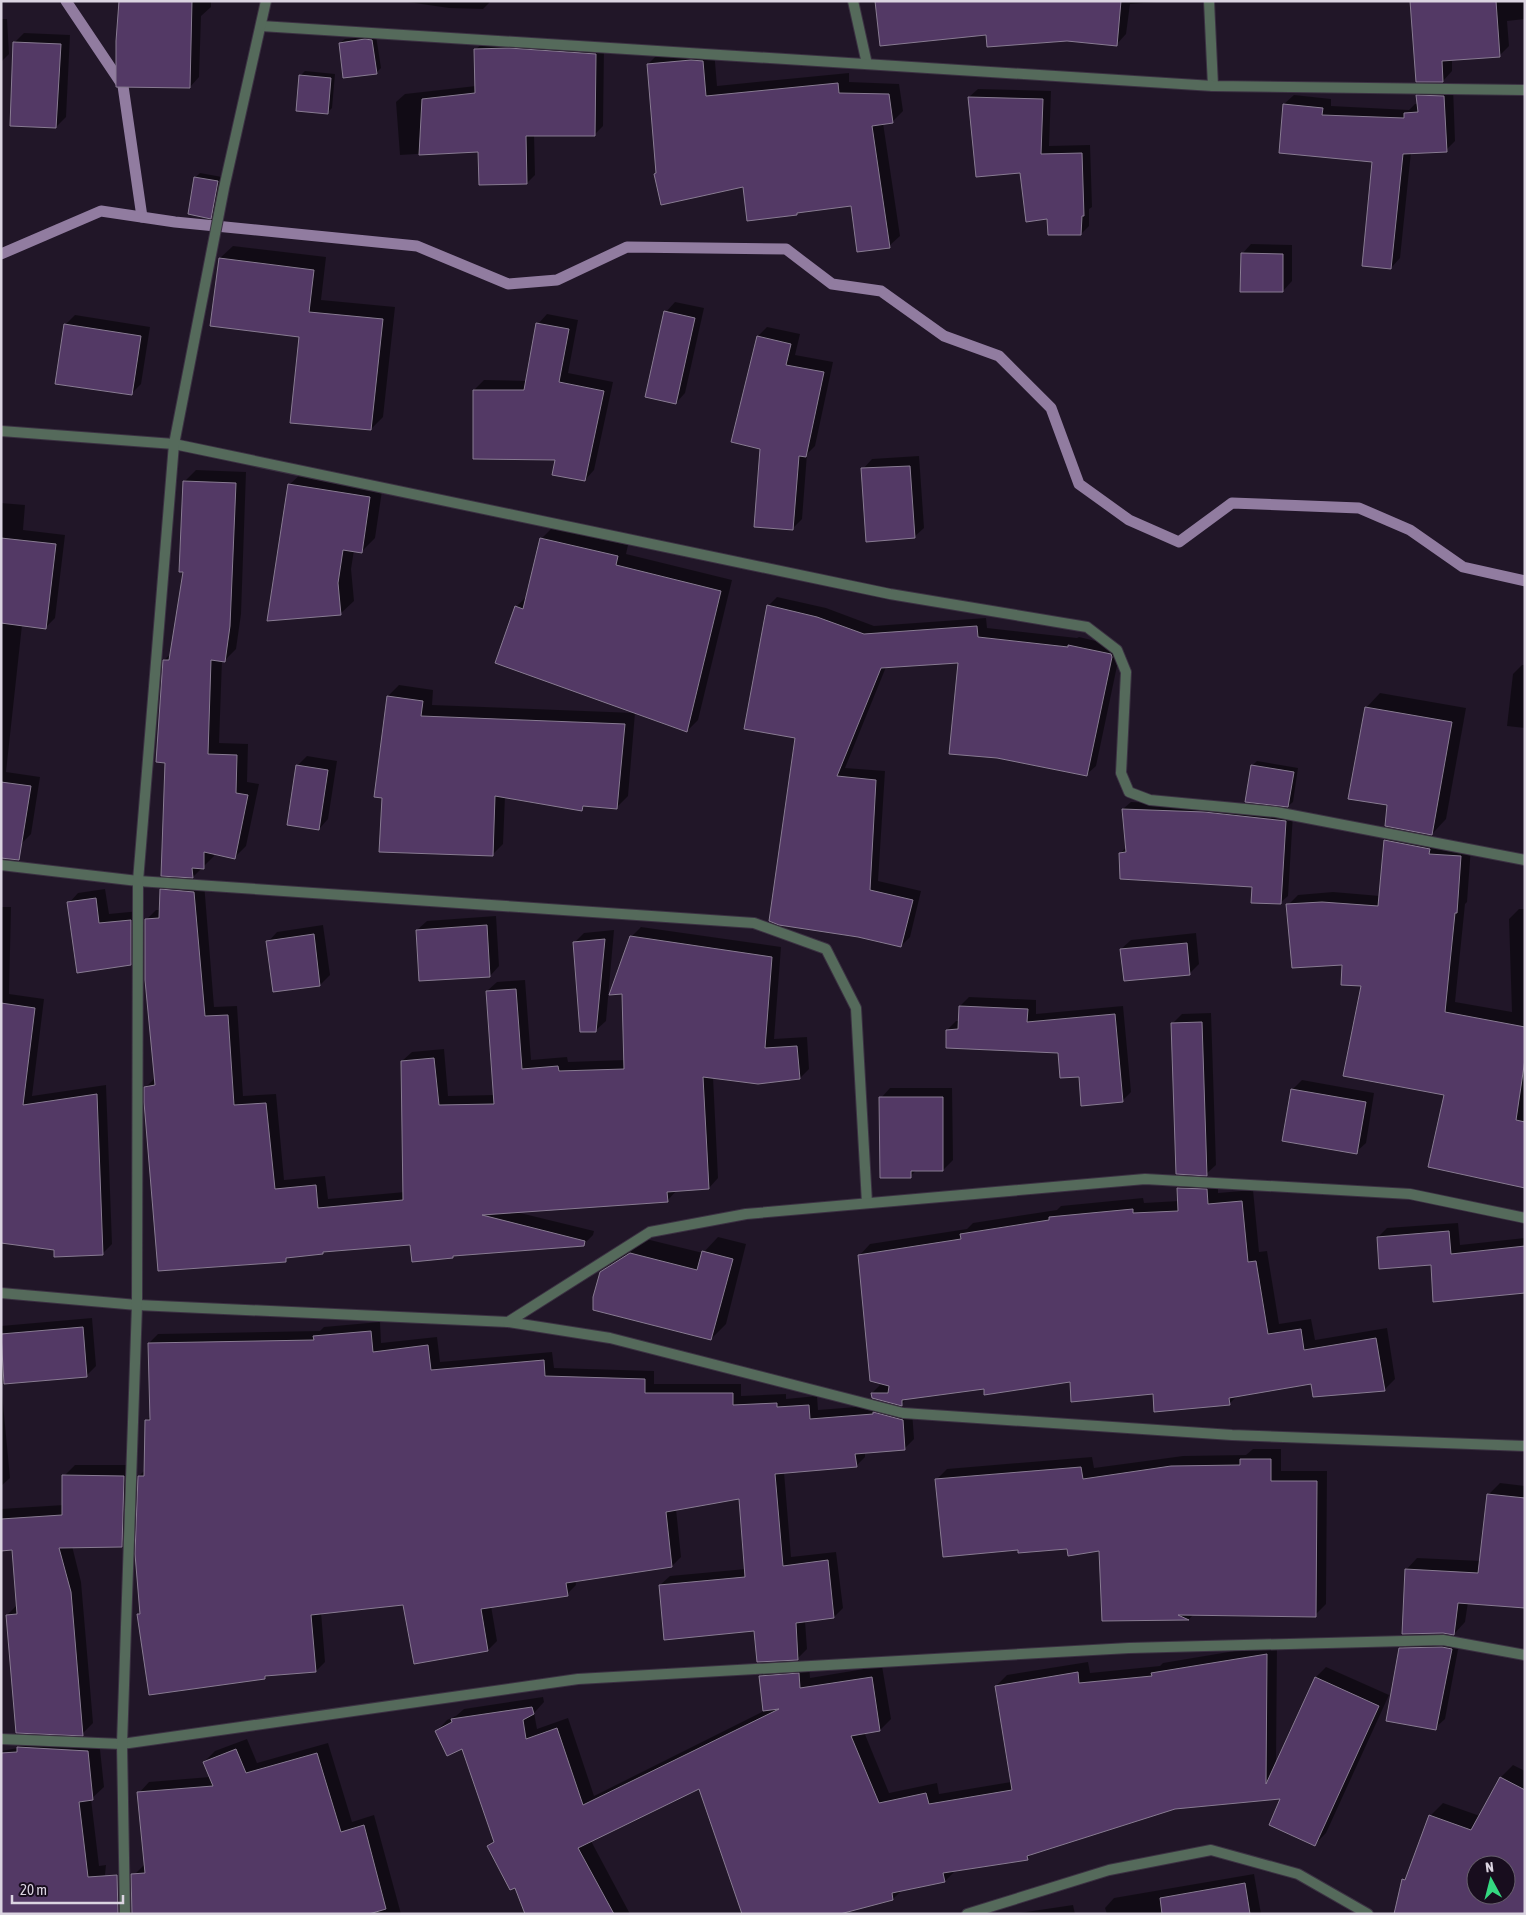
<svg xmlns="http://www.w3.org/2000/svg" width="1526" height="1915" viewBox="0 0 1526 1915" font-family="'Asap Condensed',sans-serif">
	<rect width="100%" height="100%" fill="#211628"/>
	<g fill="#0007" fill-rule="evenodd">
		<polygon points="120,1 211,1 211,7 201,16 199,77 190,87"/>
		<polygon points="401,1 491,1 483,9 449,8"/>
		<polygon points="877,1 1169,1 1130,4 1126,34 1116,45 987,34"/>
		<polygon points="1411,1 1525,1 1525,19 1507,21 1509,46 1499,56 1452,59 1452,71 1443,81 1412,24"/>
		<polygon points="1,19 7,19 9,54 1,62"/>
		<polygon points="24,33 70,35 66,117 56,127 15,42"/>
		<polygon points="376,36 381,68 376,73 340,43 345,39"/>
		<polygon points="484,42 604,46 603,126 594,135 534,134 535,175 527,183 479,150 400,155 396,102 405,94 476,86 475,50"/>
		<polygon points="714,50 717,86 849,73 849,82 899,84 903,111 892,122 883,123 900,236 889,246 852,204 799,212 796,214 744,186 658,172 648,64 659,53"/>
		<polygon points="305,71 335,74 332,108 327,113 300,76"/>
		<polygon points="1427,87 1453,87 1455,141 1446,150 1411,152 1400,258 1391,268 1374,161 1284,104 1294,95 1331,99 1331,106 1409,110 1415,104 1418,104 1418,96"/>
		<polygon points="978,89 1051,91 1049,146 1090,145 1092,207 1089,209 1089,226 1081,234 1048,218 1021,171 969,97"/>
		<polygon points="200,173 222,177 215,213 211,217 195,178"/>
		<polygon points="1251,244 1292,245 1292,281 1283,291 1242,254"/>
		<polygon points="233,246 326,257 321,300 395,307 383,417 371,429 301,335 220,258"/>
		<polygon points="675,302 704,308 685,393 676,403 666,312"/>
		<polygon points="547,314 578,320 568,373 613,382 594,470 585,480 474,390 484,380 527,381 538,324"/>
		<polygon points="75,315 150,327 141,384 131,394 65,325"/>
		<polygon points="767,327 800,334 795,355 833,362 815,446 807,454 802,519 792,529 762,448 758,336"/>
		<polygon points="919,456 924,528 914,537 863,469 872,459"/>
		<polygon points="196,470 246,472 241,614 236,649 224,661 222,660 219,743 248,744 247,782 259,784 246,846 235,857 215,853 214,856 193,877 166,761 164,660 172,653 184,571 184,482"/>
		<polygon points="303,472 383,484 375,538 362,551 354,550 351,569 354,601 340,614 289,485"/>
		<polygon points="1,503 25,505 23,530 65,535 55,618 45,628 22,625 6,772 40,777 31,834 21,844 1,840"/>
		<polygon points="552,528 628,545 626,554 732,580 698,720 687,731 516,607 527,596 541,539"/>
		<polygon points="777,597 826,608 874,626 986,618 987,628 1077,638 1079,637 1121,647 1096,766 1086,775 960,661 886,667 845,768 885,771 878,881 921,891 910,937 901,946 859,935 796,737 768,606"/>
		<polygon points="1522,665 1525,665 1525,728 1507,726 1513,674"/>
		<polygon points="399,685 433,690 432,705 635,713 628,796 616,808 586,805 582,809 505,796 503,844 492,855 388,696"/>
		<polygon points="1380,693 1466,708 1446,819 1432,834 1388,804 1366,708"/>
		<polygon points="307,756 337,761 328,819 319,829 297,766"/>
		<polygon points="1257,761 1298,768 1293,802 1288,806 1252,766"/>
		<polygon points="1131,802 1212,805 1293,814 1288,896 1280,903 1254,886 1121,853 1126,847 1123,809"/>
		<polygon points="1395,830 1471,847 1467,902 1465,904 1455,1002 1512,1012 1509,919 1519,909 1525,909 1525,1186 1446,1094 1362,985 1288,905 1298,895 1333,892 1380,896 1385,840"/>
		<polygon points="171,880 204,883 214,1007 237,1006 243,1096 276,1094 284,1180 325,1176 328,1199 405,1192 402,1061 412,1052 444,1049 448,1096 495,1095 487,991 497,982 525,980 531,1060 567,1057 568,1062 625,1060 631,937 641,927 781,947 774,1039 807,1037 809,1069 800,1078 713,1077 718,1178 709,1188 677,1190 667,1201 516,1212 594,1231 593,1235 584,1244 411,1244 324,1251 322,1253 290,1256 285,1260 146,1087 155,1078 146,920 156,910 161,910 162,890"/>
		<polygon points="105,889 109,914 140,911 140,954 130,964 69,903 78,893"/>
		<polygon points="1,907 11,907 9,994 44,999 32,1096 106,1085 112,1244 102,1254 1,1242"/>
		<polygon points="496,916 499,966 490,976 417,930 427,921"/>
		<polygon points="323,925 330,975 320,985 274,991 268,942 277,932"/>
		<polygon points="614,930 606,1021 596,1030 575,942 584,933"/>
		<polygon points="1196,933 1199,964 1189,974 1121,949 1131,940"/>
		<polygon points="969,997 1036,1000 1036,1014 1123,1006 1131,1092 1122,1101 1080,1075 1059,1052 947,1030 956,1021 960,1021 960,1006"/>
		<polygon points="1211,1013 1216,1165 1206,1174 1172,1024 1182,1014"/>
		<polygon points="1302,1080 1374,1093 1366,1143 1356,1152 1292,1090"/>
		<polygon points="890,1088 952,1088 953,1160 943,1170 917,1170 910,1176 881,1098"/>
		<polygon points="1189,1177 1218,1179 1218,1193 1253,1190 1259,1252 1267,1251 1279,1324 1311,1319 1315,1340 1387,1328 1395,1379 1384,1390 1312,1383 1238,1395 1229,1404 1071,1380 985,1387 907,1398 902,1404 872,1393 882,1383 859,1256 870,1244 967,1229 973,1223 1057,1210 1061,1206 1143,1198 1144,1203 1179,1201 1178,1188"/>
		<polygon points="1458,1223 1460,1245 1525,1238 1525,1291 1433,1264 1378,1237 1387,1228"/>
		<polygon points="718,1237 746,1244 726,1324 711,1339 601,1273 616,1258 646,1239 703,1253"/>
		<polygon points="92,1318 96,1366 86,1376 1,1383 10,1478 1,1486 1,1326"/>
		<polygon points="380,1322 381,1343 437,1337 440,1362 552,1352 554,1368 654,1371 654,1384 741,1384 741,1396 786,1394 786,1399 817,1396 818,1410 882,1405 912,1411 914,1439 904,1449 865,1452 865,1457 856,1466 784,1472 791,1557 836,1552 843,1608 834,1617 805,1621 807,1649 797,1659 755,1630 660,1585 670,1576 746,1569 740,1498 676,1509 681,1557 672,1566 575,1580 576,1585 567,1594 491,1606 497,1641 488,1650 404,1603 321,1612 325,1662 316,1671 268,1675 265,1678 138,1615 141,1612 139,1476 145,1470 147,1420 151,1416 149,1343 158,1334 320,1331 324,1327"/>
		<polygon points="1253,1449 1281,1449 1281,1471 1327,1471 1326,1604 1315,1615 1194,1614 1189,1619 1103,1620 1100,1550 1019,1548 936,1480 947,1469 1092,1457 1094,1468 1183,1456 1246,1455"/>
		<polygon points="75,1465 135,1465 132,1534 121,1545 72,1546 81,1582 93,1723 82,1734 7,1615 17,1605 13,1549 1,1549 1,1509 64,1505 64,1476"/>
		<polygon points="1500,1483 1525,1486 1525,1606 1468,1602 1465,1622 1454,1634 1406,1570 1417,1558 1481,1561 1488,1495"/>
		<polygon points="1410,1639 1460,1639 1445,1719 1435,1728 1400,1649"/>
		<polygon points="1277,1644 1276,1764 1316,1677 1326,1667 1389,1695 1326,1833 1315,1844 1282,1798 1175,1808 1033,1853 1027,1859 956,1870 945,1881 902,1890 893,1899 699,1787 591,1841 630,1914 526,1914 516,1886 489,1846 495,1840 462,1747 437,1731 447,1720 456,1716 464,1709 543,1697 544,1702 534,1713 537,1729 568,1718 594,1796 764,1711 760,1676 771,1665 809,1663 810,1678 882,1666 891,1719 880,1730 864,1732 889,1793 937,1783 939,1794 1011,1782 996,1686 1007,1675 1088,1662 1090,1673 1160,1666 1163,1663"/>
		<polygon points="29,1736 99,1740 104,1787 91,1799 99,1866 106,1865 101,1914 1,1914 1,1751 18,1748"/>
		<polygon points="247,1739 257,1763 328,1743 352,1822 374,1815 401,1914 138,1914 135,1874 145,1864 139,1793 149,1782 210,1777 204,1762 215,1751"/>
		<path d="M1513,1765l12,6v143l-122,-34 5,-4 22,-60 13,-13 37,13 21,-39zM1476,1865h30v30h-30z"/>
		<polygon points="1254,1874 1261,1914 1107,1914 1105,1908 1114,1898"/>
		<polygon points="1073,1905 1075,1914 1013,1914"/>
	</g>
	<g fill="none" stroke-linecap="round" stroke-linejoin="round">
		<g stroke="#917ca0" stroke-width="11">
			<polyline points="66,1 123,86 142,217"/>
			<polyline points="1,254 101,211 175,222 417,246 508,284 557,280 627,247 786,249 832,284 881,291 944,336 999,356 1051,408 1079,484 1129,520 1179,542 1232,503 1359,508 1410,530 1463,567 1525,581"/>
		</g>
	</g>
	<g fill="#533965" stroke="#887b92" fill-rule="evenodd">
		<polygon points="119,1 192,1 190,88 116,87 116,41"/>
		<polygon points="875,1 1121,1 1117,46 1067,41 987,47 986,35 880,46"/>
		<polygon points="1410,1 1496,1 1500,57 1442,61 1443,82 1416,82"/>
		<polygon points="365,39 372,40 377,74 343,78 339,43"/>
		<polygon points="13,42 61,44 56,128 10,126"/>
		<polygon points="509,48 596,54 595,136 526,136 527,184 479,185 478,152 419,155 422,99 475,93 474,49"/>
		<polygon points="691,60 703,61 706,96 838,83 839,93 889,94 893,123 872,126 890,248 857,252 851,206 797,213 797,215 747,221 743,187 661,205 654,174 656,173 647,64"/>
		<polygon points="299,75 331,78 328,114 296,111"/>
		<polygon points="1416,95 1444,96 1447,152 1403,154 1391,269 1362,266 1372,162 1279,153 1283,104 1323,108 1322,115 1404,118 1404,113 1418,112"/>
		<polygon points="968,97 1043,99 1041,154 1082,153 1084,216 1082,216 1081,235 1048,235 1047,219 1026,222 1020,173 976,177"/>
		<polygon points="194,177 218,181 211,219 188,214"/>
		<polygon points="1241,253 1283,254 1283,292 1240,292"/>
		<polygon points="219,258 314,270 309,312 383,319 371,430 290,423 299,337 210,326"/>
		<polygon points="664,311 695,318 676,404 645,397"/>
		<polygon points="536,323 569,329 559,382 604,391 585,481 552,475 555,460 473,459 473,390 524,390"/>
		<polygon points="64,324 141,336 132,395 55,384"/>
		<polygon points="757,336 791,344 786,365 824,372 806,457 799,456 793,530 754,527 760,449 731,442"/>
		<polygon points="910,466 915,538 866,542 861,468"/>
		<polygon points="183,481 236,483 230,626 225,662 211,660 208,754 237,755 236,793 248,795 235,859 204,852 204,869 192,868 193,878 161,876 165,763 156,762 163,660 169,660 183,572 179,572"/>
		<polygon points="288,484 370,497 362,553 343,550 338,583 341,615 267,621"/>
		<polygon points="1,538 56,544 46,629 1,623"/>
		<polygon points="540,538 618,556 616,565 721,591 687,732 495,663 515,606 523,609"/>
		<polygon points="767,605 817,617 864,634 977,626 978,637 1068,647 1068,645 1111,654 1112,657 1087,776 997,758 949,754 958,663 881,668 837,776 876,780 870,890 913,900 901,947 858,937 779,925 769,921 795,738 744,729"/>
		<polygon points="387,696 423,701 421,716 625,724 617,809 583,806 582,811 495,796 493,856 379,852 382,798 374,797"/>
		<polygon points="1365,707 1452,722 1432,835 1385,826 1387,805 1348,799"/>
		<polygon points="296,765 328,770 319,830 287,825"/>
		<polygon points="1251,765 1294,772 1288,807 1245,802"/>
		<polygon points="1,782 31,786 19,860 1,858"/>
		<polygon points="1122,809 1204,812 1286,821 1281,904 1251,903 1252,887 1120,879 1119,853 1126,852"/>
		<polygon points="1384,840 1430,849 1429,854 1461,856 1457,913 1455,913 1445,1012 1525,1027 1525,1059 1516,1120 1525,1122 1525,1188 1428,1167 1444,1095 1343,1076 1361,986 1341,985 1342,965 1292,968 1286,904 1322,902 1378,906"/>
		<polygon points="160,889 194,892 205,1016 228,1015 234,1105 266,1103 275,1189 316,1185 318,1208 403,1200 401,1061 434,1058 439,1105 494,1104 486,991 516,989 522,1069 558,1066 559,1071 624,1069 622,994 609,995 630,936 772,957 765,1048 797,1046 800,1079 758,1084 703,1077 709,1189 667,1192 668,1202 482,1215 585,1241 584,1246 453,1256 453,1258 412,1262 410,1245 323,1252 323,1254 286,1258 286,1262 158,1271 144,1102 144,1087 155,1085 145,980 145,919 159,918"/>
		<polygon points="96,898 99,923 131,920 131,965 77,973 67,902"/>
		<polygon points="487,925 490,977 419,981 416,930"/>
		<polygon points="314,934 320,986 273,992 266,941"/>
		<polygon points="605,939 596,1032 580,1032 573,942"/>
		<polygon points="1187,943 1190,975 1124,981 1120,949"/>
		<polygon points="1,1003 35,1008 23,1105 97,1094 103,1255 54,1257 54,1250 1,1243"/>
		<polygon points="959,1006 1028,1009 1027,1022 1115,1014 1123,1102 1081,1106 1079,1077 1060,1078 1058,1053 946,1048 946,1030 958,1029"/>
		<polygon points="1202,1022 1207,1176 1176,1174 1171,1023"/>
		<polygon points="1291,1089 1366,1102 1357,1154 1282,1141"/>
		<polygon points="879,1097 943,1097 943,1171 911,1171 911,1178 880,1178"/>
		<polygon points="1177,1188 1207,1189 1208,1204 1242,1201 1248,1262 1256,1261 1268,1334 1301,1329 1304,1350 1376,1338 1385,1391 1313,1397 1311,1384 1229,1398 1230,1405 1154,1412 1153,1394 1071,1402 1070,1382 984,1395 984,1389 902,1400 902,1406 872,1398 871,1393 888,1393 889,1386 870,1381 858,1255 961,1239 960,1234 1049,1220 1049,1217 1133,1209 1133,1213 1178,1211"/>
		<polygon points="1449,1231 1451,1254 1525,1246 1525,1293 1433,1302 1431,1265 1379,1269 1377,1237"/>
		<polygon points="702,1251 733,1259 711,1340 593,1310 593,1297 600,1272 630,1253 697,1270"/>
		<polygon points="83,1327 87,1377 4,1384 1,1334"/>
		<polygon points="371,1331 373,1352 428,1345 431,1370 544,1360 545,1376 645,1379 645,1393 733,1393 733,1405 777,1403 777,1407 809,1405 810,1419 873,1414 873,1412 903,1420 905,1450 855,1454 857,1467 775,1474 783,1566 828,1560 834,1618 796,1623 798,1660 757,1662 754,1631 664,1640 659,1585 745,1577 739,1499 666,1512 672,1567 566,1583 568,1596 481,1609 488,1651 414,1664 403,1605 311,1615 316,1672 265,1676 265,1679 149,1695 137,1614 140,1614 135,1554 138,1476 144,1476 145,1420 150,1420 148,1343 314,1340 313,1336"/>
		<polygon points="1240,1459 1271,1459 1271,1481 1317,1481 1316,1617 1178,1615 1189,1620 1102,1621 1099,1551 1068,1556 1067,1549 1018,1553 1018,1550 943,1557 935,1479 1081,1467 1083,1479 1171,1466 1240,1465"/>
		<polygon points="62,1475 124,1476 122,1547 59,1548 71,1592 83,1736 16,1733 6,1615 17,1614 12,1550 1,1551 1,1519 62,1515"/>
		<polygon points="1487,1494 1525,1498 1525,1608 1458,1603 1454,1635 1443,1633 1402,1634 1405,1569 1478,1573"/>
		<polygon points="1442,1647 1452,1649 1436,1730 1386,1721 1399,1648"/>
		<polygon points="1267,1654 1266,1784 1315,1677 1379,1706 1315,1846 1269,1825 1280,1799 1175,1809 1027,1856 1028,1860 943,1873 945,1882 892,1893 893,1900 840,1914 742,1914 699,1789 578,1848 614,1914 525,1914 515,1888 510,1890 487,1846 494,1842 462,1749 447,1756 435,1731 452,1722 451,1719 532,1707 534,1714 523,1720 526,1739 557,1728 583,1805 779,1709 763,1711 759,1676 799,1673 800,1688 872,1677 880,1731 851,1736 879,1803 926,1793 929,1804 1012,1790 995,1686 1078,1672 1079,1683 1152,1676 1151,1673"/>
		<polygon points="17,1747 88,1751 93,1800 79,1802 88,1877 117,1875 118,1914 1,1914 1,1753 17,1752"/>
		<polygon points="236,1749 246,1773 317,1753 341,1832 364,1825 386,1909 369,1914 132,1914 131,1874 145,1873 137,1792 213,1786 203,1762"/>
		<path d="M1500,1777l25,13v124h-131l8,-35 3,1 24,-65 42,15zM1476,1865h30v30h-30z"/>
		<polygon points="1245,1883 1250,1914 1162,1914 1160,1898"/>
	</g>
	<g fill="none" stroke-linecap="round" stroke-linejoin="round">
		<g stroke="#3b3142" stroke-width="12">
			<g id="street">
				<polyline points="853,1 867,64"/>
				<polyline points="1209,1 1213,86"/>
				<polyline points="261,26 1213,86 1525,90"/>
				<polyline points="1,431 174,444 890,594 1087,627 1117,650 1126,672 1121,773 1129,792 1150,800 1276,812 1525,860"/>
				<polyline points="1,865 138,881 754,923 826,949 856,1008 867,1203"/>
				<polyline points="1,1293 137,1305 508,1322 610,1338 903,1413 1232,1435 1525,1446"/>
				<polyline points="508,1322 650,1232 746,1214 1145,1179 1410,1194 1525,1218"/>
				<polyline points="1,1739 122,1744 578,1679 1129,1648 1443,1640 1525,1655"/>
				<polyline points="125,1914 122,1744 137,1305 138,881 174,444 224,188 266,1"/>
				<polyline points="967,1914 1109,1870 1211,1850 1298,1874 1368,1914"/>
			</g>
		</g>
		<use href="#street" stroke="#556a5b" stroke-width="10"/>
	</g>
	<rect width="1526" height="1915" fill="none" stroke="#dbd4e1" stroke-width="5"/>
	<g transform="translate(1491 1880) rotate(353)"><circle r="24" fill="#180d1e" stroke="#665d6c"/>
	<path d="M0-4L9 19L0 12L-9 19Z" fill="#34d881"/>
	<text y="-8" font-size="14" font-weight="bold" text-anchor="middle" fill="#dbd4e1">N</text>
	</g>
	<path d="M12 1895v8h111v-8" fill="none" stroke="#dbd4e1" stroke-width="2.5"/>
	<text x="20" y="1895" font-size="15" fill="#dbd4e1" stroke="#180d1e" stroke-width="4" paint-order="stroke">20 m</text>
</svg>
